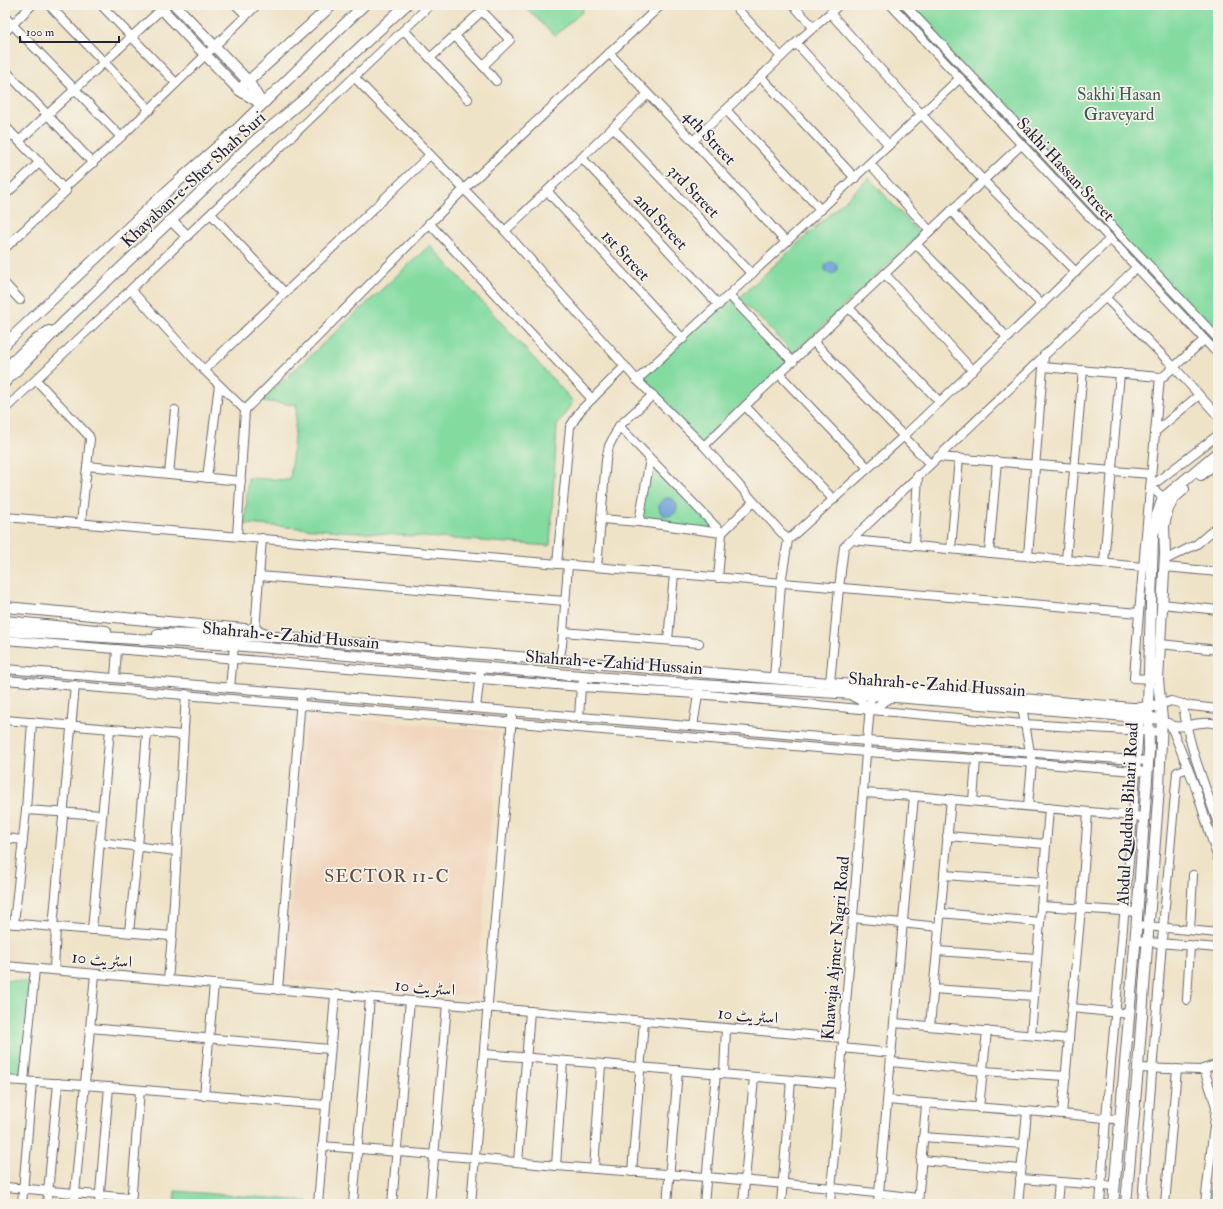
<svg xmlns="http://www.w3.org/2000/svg" width="1223" height="1209" viewBox="0 0 1223 1209" font-family="'IM FELL Double Pica',Amiri,serif">
	<rect width="100%" height="100%" fill="#f7f3e8"/>
	<filter id="ink" filterUnits="userSpaceOnUse"><feTurbulence type="fractalNoise" baseFrequency=".025" numOctaves="2"/><feDisplacementMap in="SourceGraphic" scale="8" xChannelSelector="R" yChannelSelector="G"/><feConvolveMatrix kernelMatrix="1 2 1 2 8 2 1 2 1" color-interpolation-filters="sRGB"/></filter>
	<filter id="wash" filterUnits="userSpaceOnUse"><feTurbulence type="fractalNoise" baseFrequency=".012" numOctaves="4" result="noise"/><feDisplacementMap in="SourceGraphic" scale="16" xChannelSelector="R" yChannelSelector="G"/><feGaussianBlur stdDeviation="0.9" result="paint"/><feColorMatrix in="noise" values="0 0 0 0 0 0 0 0 0 0 0 0 0 0 0 0 0 1.4 0 .05"/><feComposite in="paint" operator="in"/></filter>
	<g filter="url(#wash)">
		<rect width="100%" height="100%" fill="#efe3c7"/>
		<polygon fill="#f1d5bd" points="305,715 499,731 476,997 285,979"/>
		<g fill="#83dba0" stroke="#527e6e">
			<polygon points="523,5 584,5 582,12 555,36"/>
			<polygon points="891,5 1218,5 1218,354"/>
			<polygon points="869,178 920,234 794,353 739,298"/>
			<polygon points="430,245 573,401 557,426 550,546 245,524 248,478 290,480 297,405 261,401"/>
			<polygon points="729,295 793,362 704,446 637,380"/>
			<polygon points="650,459 722,533 639,522"/>
			<polygon points="5,980 32,982 20,1073 5,1072"/>
			<polygon points="1218,1124 1218,1204 1209,1204"/>
			<polygon points="175,1191 308,1201 308,1204 174,1204"/>
		</g>
		<g fill="#6fa2da" stroke="#48628a">
			<circle cx="831" cy="268" r="6"/>
			<circle cx="668" cy="507" r="9"/>
		</g>
	</g>
	<g filter="url(#ink)">
		<g fill="none" stroke-linecap="round" stroke-linejoin="round">
			<g stroke="#6a666c" stroke-width="10">
				<g id="minor">
					<polyline points="49,5 150,110"/>
					<polyline points="101,5 176,83"/>
					<polyline points="236,5 246,15"/>
					<polyline points="734,5 781,57"/>
					<polyline points="793,5 814,28"/>
					<polyline points="891,5 1218,354"/>
					<polyline points="905,5 1218,339"/>
					<polyline points="830,13 922,115 984,181 1076,272"/>
					<polyline points="5,17 121,137"/>
					<polyline points="404,30 430,58 482,11 510,40 483,66 496,81"/>
					<polyline points="5,32 32,5"/>
					<polyline points="455,36 483,66"/>
					<polyline points="796,43 889,145"/>
					<polyline points="609,53 693,141 786,242"/>
					<polyline points="430,58 468,99"/>
					<polyline points="5,70 93,163"/>
					<polyline points="761,77 855,178"/>
					<polyline points="355,78 505,231 637,380 704,446 788,540 781,583 774,679"/>
					<polyline points="726,110 821,210"/>
					<polyline points="5,126 66,191 5,248"/>
					<polyline points="613,128 752,274"/>
					<polyline points="5,140 12,134"/>
					<polyline points="19,141 166,5"/>
					<polyline points="693,141 796,43 839,5"/>
					<polyline points="582,158 719,305"/>
					<polyline points="870,164 930,231"/>
					<polyline points="63,189 121,137 257,5"/>
					<polyline points="547,191 683,339"/>
					<polyline points="5,195 40,162"/>
					<polyline points="951,211 1042,305"/>
					<polyline points="211,214 285,293"/>
					<polyline points="429,223 592,399"/>
					<polyline points="505,231 648,94"/>
					<polyline points="916,244 1008,338"/>
					<polyline points="885,274 973,371"/>
					<polyline points="5,284 20,300"/>
					<polyline points="131,290 204,370 245,410"/>
					<polyline points="729,295 793,362"/>
					<polyline points="1106,298 1174,367 1218,416"/>
					<polyline points="849,308 940,402"/>
					<polyline points="814,342 930,464"/>
					<polyline points="1043,367 1160,377"/>
					<polyline points="204,370 430,155"/>
					<polyline points="779,374 868,468"/>
					<polyline points="36,380 89,436 90,439 81,523"/>
					<polyline points="637,380 786,242 960,78"/>
					<polyline points="745,406 833,499"/>
					<polyline points="5,409 430,5"/>
					<polyline points="619,426 722,533 718,578"/>
					<polyline points="1155,432 1199,395"/>
					<polyline points="704,446 745,406 1022,144"/>
					<polyline points="938,457 1151,474"/>
					<polyline points="87,466 241,481"/>
					<polyline points="169,474 175,410"/>
					<polyline points="207,478 219,385"/>
					<polyline points="1167,500 1150,487 1218,435"/>
					<polyline points="5,517 1139,613"/>
					<polyline points="601,519 639,522 722,533 753,502"/>
					<polyline points="639,522 650,459"/>
					<polyline points="237,536 245,410 464,189 661,5"/>
					<polyline points="788,540 904,436 1110,239"/>
					<polyline points="851,540 1143,567"/>
					<polyline points="914,546 918,475"/>
					<polyline points="951,549 959,458"/>
					<polyline points="989,553 997,461"/>
					<polyline points="1028,556 1044,355"/>
					<polyline points="1066,560 1083,370"/>
					<polyline points="1165,560 1197,544 1218,526"/>
					<polyline points="1104,563 1120,373"/>
					<polyline points="557,564 570,427 580,411 625,366"/>
					<polyline points="597,567 606,460 609,446 619,426 653,395"/>
					<polyline points="1165,567 1218,572"/>
					<polyline points="259,576 565,601"/>
					<polyline points="1162,604 1218,610"/>
					<polyline points="255,630 262,538"/>
					<polyline points="563,632 699,643"/>
					<polyline points="5,640 581,687 697,694 1024,724 1161,732"/>
					<polyline points="668,640 674,574"/>
					<polyline points="1160,644 1218,650"/>
					<polyline points="559,660 562,646 568,565"/>
					<polyline points="5,669 867,741 1148,761"/>
					<polyline points="115,678 117,649"/>
					<polyline points="1150,679 1134,678 1139,613 1160,377 1164,376 1204,340"/>
					<polyline points="5,680 866,752 1021,762 1147,772"/>
					<polyline points="830,683 839,588 844,547 1137,267"/>
					<polyline points="230,688 234,645"/>
					<polyline points="850,695 861,701 870,710"/>
					<path d="M1183,704c5,42 22,80 35,120"/>
					<polyline points="1160,705 1171,701 1191,706 1218,709"/>
					<polyline points="1022,707 1032,763 1028,806"/>
					<polyline points="476,708 480,674"/>
					<polyline points="870,710 894,696"/>
					<polyline points="579,717 581,687 583,682"/>
					<polyline points="5,720 183,735"/>
					<path d="M1168,723c11,8 23,0 34,0 5,-1 11,0 16,1"/>
					<polyline points="693,726 699,689"/>
					<polyline points="1171,726 1195,786 1218,859"/>
					<polyline points="863,793 914,796 1144,817"/>
					<polyline points="973,801 976,759"/>
					<polyline points="26,810 102,815"/>
					<polyline points="947,836 1046,844"/>
					<polyline points="5,838 23,840"/>
					<polyline points="99,842 176,851"/>
					<polyline points="944,875 1043,882"/>
					<polyline points="1041,906 1138,912"/>
					<polyline points="940,913 1040,922"/>
					<polyline points="853,918 939,927"/>
					<polyline points="5,923 172,936"/>
					<polyline points="14,924 26,810 32,722"/>
					<polyline points="1137,925 1218,933"/>
					<polyline points="53,927 75,685"/>
					<polyline points="92,930 110,729"/>
					<polyline points="1190,930 1193,875"/>
					<polyline points="129,932 138,847 147,732"/>
					<polyline points="1136,941 1218,948"/>
					<polyline points="937,951 1037,958"/>
					<polyline points="5,966 843,1038"/>
					<polyline points="54,970 56,927"/>
					<polyline points="168,980 172,936 186,694"/>
					<polyline points="933,989 1034,996"/>
					<polyline points="278,990 301,698"/>
					<polyline points="1187,1000 1190,945"/>
					<polyline points="1072,1008 1130,1014"/>
					<polyline points="895,1023 1069,1039"/>
					<polyline points="930,1026 951,799"/>
					<polyline points="90,1028 330,1049"/>
					<polyline points="1031,1035 1049,808"/>
					<polyline points="842,1048 892,1053"/>
					<polyline points="484,1054 840,1084"/>
					<polyline points="891,1062 983,1071 1066,1076"/>
					<polyline points="1138,1068 1200,1070 1218,1064"/>
					<polyline points="1204,1069 1218,1113"/>
					<polyline points="724,1074 726,1028"/>
					<polyline points="5,1080 84,1085 325,1105"/>
					<polyline points="24,1081 35,969"/>
					<polyline points="204,1096 214,984"/>
					<path d="M888,1100c77,7 155,11 233,20"/>
					<polyline points="979,1108 987,1031"/>
					<polyline points="1062,1114 1081,908 1088,812"/>
					<polyline points="923,1137 1024,1144"/>
					<polyline points="322,1146 475,1158 556,1166 706,1177 832,1188 918,1198"/>
					<polyline points="921,1160 1021,1169"/>
					<polyline points="518,1162 530,1011"/>
					<polyline points="556,1166 563,1061"/>
					<polyline points="594,1169 601,1064"/>
					<polyline points="632,1172 644,1021"/>
					<polyline points="1020,1179 1115,1186"/>
					<polyline points="5,1187 131,1198"/>
					<polyline points="22,1204 32,1082"/>
					<polyline points="47,1204 58,1083"/>
					<polyline points="74,1204 95,974"/>
					<polyline points="99,1204 109,1087"/>
					<polyline points="131,1204 140,1090"/>
					<polyline points="318,1204 335,995"/>
					<polyline points="353,1204 370,998"/>
					<polyline points="392,1204 410,1001"/>
					<polyline points="430,1204 447,1004"/>
					<polyline points="471,1204 512,717"/>
					<polyline points="667,1204 678,1070"/>
					<polyline points="704,1204 716,1073"/>
					<polyline points="743,1204 754,1077"/>
					<polyline points="781,1204 791,1080"/>
					<polyline points="830,1204 867,741 871,695"/>
					<polyline points="878,1204 914,796"/>
					<polyline points="918,1204 926,1104"/>
					<polyline points="1018,1204 1027,1112"/>
					<polyline points="1057,1204 1059,1182"/>
					<polyline points="1100,1204 1106,1118 1133,816 1140,711"/>
					<polyline points="1142,1204 1163,928 1177,772 1188,768"/>
					<polyline points="1165,1204 1177,1069"/>
					<polyline points="1205,1204 1216,1108"/>
				</g>
			</g>
			<g stroke="#6a666c" stroke-width="12">
				<g id="major">
					<polyline points="158,5 239,90 262,104"/>
					<polyline points="175,5 249,82 261,102"/>
					<polyline points="243,86 332,5"/>
					<polyline points="171,220 187,236"/>
					<polyline points="5,344 166,192 234,132 364,5"/>
					<polyline points="5,369 32,343 49,331"/>
					<polyline points="5,382 66,320 250,145 303,100 406,5"/>
					<polyline points="1201,475 1218,461"/>
					<polyline points="5,607 255,630 266,634"/>
					<polyline points="5,621 106,631"/>
					<polyline points="5,631 234,645 569,675 700,685 871,695 1162,719"/>
					<polyline points="158,634 276,637 1132,708 1140,708 1160,705"/>
					<polyline points="1113,1204 1135,946 1149,751 1148,706 1153,536 1157,515 1163,498 1218,452"/>
					<polyline points="1126,1204 1138,1068 1159,787 1162,719 1158,680 1165,554 1164,525 1168,509 1174,498 1184,489"/>
				</g>
			</g>
			<use href="#minor" stroke="#fff" stroke-width="8"/>
			<use href="#major" stroke="#fff" stroke-width="10"/>
		</g>
	</g>
	<g text-anchor="middle" stroke-width="3.5" stroke-linejoin="round" paint-order="stroke">
		<g font-size="17" fill="#3f5a59" stroke="#f7f3e8">
			<text x="1119" y="100">Sakhi Hasan<tspan x="1119" dy="20">Graveyard</tspan></text>
		</g>
		<g font-size="17" fill="#22223b" stroke="#f7f3e8">
			<text transform="translate(710 137) rotate(47)" y="6">4th Street</text>
			<text transform="translate(1066 169) rotate(47)" y="6">Sakhi Hassan Street</text>
			<text transform="translate(193 179) rotate(-43)" y="6">Khayaban-e-Sher Shah Suri</text>
			<text transform="translate(694 191) rotate(46)" y="6">3rd Street</text>
			<text transform="translate(661 221) rotate(47)" y="6">2nd Street</text>
			<text transform="translate(626 255) rotate(47)" y="6">1st Street</text>
			<text transform="translate(291 635) rotate(5)" y="6">Shahrah-e-Zahid Hussain</text>
			<text transform="translate(614 662) rotate(4)" y="6">Shahrah-e-Zahid Hussain</text>
			<text transform="translate(937 684) rotate(4)" y="6">Shahrah-e-Zahid Hussain</text>
			<text transform="translate(1127 814) rotate(-87)" y="6">Abdul Quddus Bihari Road</text>
			<text transform="translate(835 948) rotate(-85)" y="6">Khawaja Ajmer Nagri Road</text>
			<text transform="translate(102 959) rotate(5)" y="6">اسٹریٹ 10</text>
			<text transform="translate(425 987) rotate(5)" y="6">اسٹریٹ 10</text>
			<text transform="translate(748 1015) rotate(5)" y="6">اسٹریٹ 10</text>
		</g>
		<g font-size="18" letter-spacing="1" fill="#5f4d45" stroke="#f7f3e8">
			<text x="387" y="882">SECTOR 11-C</text>
		</g>
	</g>
	<rect width="1223" height="1209" fill="none" stroke="#f7f3e8" stroke-width="20"/>
	<path d="M20 36v6h99v-6" fill="none" stroke="#22223b" stroke-width="2"/>
	<text x="26" y="36" font-size="12" fill="#22223b" stroke="#f7f3e8" stroke-width="3" paint-order="stroke">100 m</text>
</svg>
